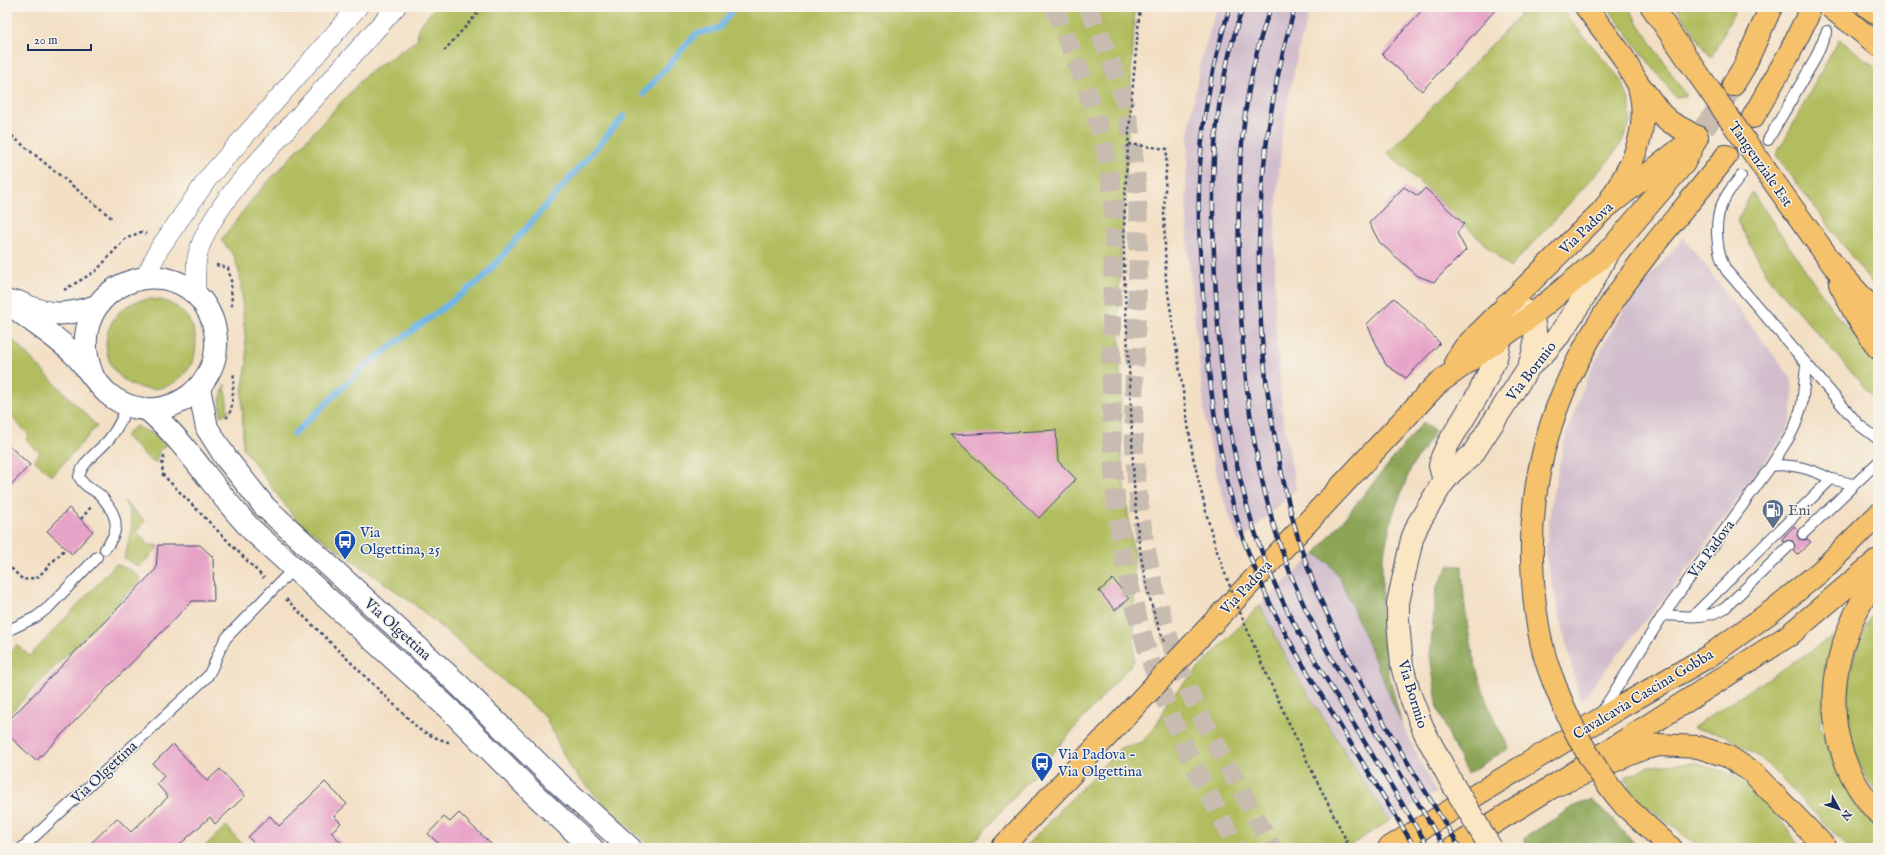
<svg xmlns="http://www.w3.org/2000/svg" width="1885" height="855" viewBox="0 0 1885 855" font-family="'IM FELL English',serif">
	<rect width="100%" height="100%" fill="#f7f3e8"/>
	<filter id="ink" filterUnits="userSpaceOnUse"><feTurbulence type="fractalNoise" baseFrequency=".025" numOctaves="2"/><feDisplacementMap in="SourceGraphic" scale="8" xChannelSelector="R" yChannelSelector="G"/><feConvolveMatrix kernelMatrix="1 2 1 2 8 2 1 2 1" color-interpolation-filters="sRGB"/></filter>
	<filter id="wash" filterUnits="userSpaceOnUse"><feTurbulence type="fractalNoise" baseFrequency=".012" numOctaves="4" result="noise"/><feDisplacementMap in="SourceGraphic" scale="16" xChannelSelector="R" yChannelSelector="G"/><feGaussianBlur stdDeviation="0.9" result="paint"/><feColorMatrix in="noise" values="0 0 0 0 0 0 0 0 0 0 0 0 0 0 0 0 0 1.4 0 .05"/><feComposite in="paint" operator="in"/></filter>
	<g filter="url(#wash)">
		<rect width="100%" height="100%" fill="#f3dfc4"/>
		<g fill="#d1bdcc">
			<polygon points="1217,7 1310,7 1297,56 1282,133 1275,228 1275,323 1283,418 1296,489 1239,543 1222,494 1207,435 1188,255 1186,186 1189,130 1200,63"/>
			<polygon points="1684,238 1789,375 1792,380 1793,392 1792,415 1787,431 1687,569 1580,702 1545,554 1552,498 1566,434 1586,381 1607,338 1625,309 1639,289"/>
			<polygon points="1315,554 1328,563 1339,576 1401,722 1436,793 1389,821 1289,664 1260,605"/>
		</g>
		<g fill="#b1bd5f" stroke="#66765e">
			<polygon points="435,7 1135,7 1119,291 1122,471 1134,557 1134,661 969,848 653,848 607,808 570,768 545,716 414,604 296,520 243,448 242,393 247,362 240,276 234,256 221,240 254,197 368,73 417,40 418,28"/>
			<polygon points="1520,7 1559,7 1622,81 1630,103 1630,124 1621,143 1610,159 1510,268 1388,153 1519,16"/>
			<polygon points="1607,7 1628,7 1686,96 1675,97"/>
			<polygon points="1676,7 1737,7 1711,58"/>
			<polygon points="1839,39 1878,69 1878,292 1776,155"/>
			<polygon points="1752,192 1835,313 1878,362 1878,403 1769,278 1737,221"/>
			<circle cx="151" cy="344" r="45"/>
			<polygon points="7,334 97,426 52,476 34,460 40,453 26,440 29,435 7,413"/>
			<polygon points="225,384 228,412 221,416 220,400"/>
			<polygon points="135,426 152,433 166,445 159,451 156,462 152,462 125,436"/>
			<path d="M124,501l21,20 -9,11 14,13h8v3l-19,19 -15,-9c7,-24 13,-34 0,-57z"/>
			<polygon points="116,564 133,571 141,579 7,716 7,655 17,645 30,656"/>
			<polygon points="1260,605 1289,664 1389,821 1346,848 1024,848 1120,748 1142,742 1158,723 1167,701"/>
			<path d="M1878,607v187c-5,-6 -11,-13 -14,-20 -21,-42 -21,-94 -3,-138 4,-10 11,-20 17,-29z"/>
			<polygon points="1832,637 1820,725 1855,799 1878,829 1878,848 1848,848 1762,759 1724,735 1692,728"/>
			<polygon points="1695,763 1735,775 1772,809 1802,848 1701,848 1637,799 1624,778 1649,766"/>
			<polygon points="226,826 246,848 203,848"/>
		</g>
		<g fill="#8ca456" stroke="#546a5a">
			<polygon points="1423,422 1435,431 1411,468 1392,517 1382,562 1382,614 1386,663 1401,722 1339,576 1328,563 1315,554"/>
			<path d="M1449,565l13,1c2,50 10,100 29,146 5,13 12,24 18,36l-42,26 -13,-27 -16,-38 -8,-54 6,-67z"/>
			<polygon points="1592,800 1602,809 1639,848 1528,848 1524,838 1576,805"/>
		</g>
		<g fill="none" stroke-linecap="round" stroke-linejoin="round">
			<g stroke="#6fb5e5" stroke-width="6">
				<polyline points="643,94 696,34 719,28 735,7"/>
				<polyline points="294,434 366,365 482,279 624,116"/>
			</g>
		</g>
		<g id="blocks">
			<g fill="#e7a3c7">
				<polygon points="1425,7 1498,7 1422,91 1382,54"/>
				<polygon points="1404,187 1418,196 1425,188 1464,224 1457,233 1466,250 1434,282 1418,276 1380,243 1369,223"/>
				<polygon points="1394,298 1440,343 1406,378 1386,365 1367,324"/>
				<polygon points="1056,430 1058,461 1076,479 1039,518 951,435"/>
				<polygon points="7,444 30,465 7,489"/>
				<polygon points="69,508 93,531 72,554 47,531"/>
				<polygon points="1794,526 1798,530 1797,535 1799,539 1804,540 1807,539 1811,542 1797,555 1793,551 1795,545 1793,541 1788,540 1784,542 1782,539"/>
				<polygon points="158,545 200,545 213,557 214,601 192,601 36,761 7,734 7,722 156,569"/>
				<polygon points="1113,579 1129,599 1115,610 1099,591"/>
				<polygon points="173,744 207,781 220,769 245,796 215,824 210,817 176,848 86,848 117,818 131,832 168,797 157,784 164,776 153,764"/>
				<polygon points="325,782 347,804 334,816 341,823 331,832 346,848 259,848 248,837 270,816 279,826"/>
				<polygon points="459,813 495,848 444,848 428,834 444,817 450,822"/>
			</g>
		</g>
	</g>
	<g filter="url(#ink)">
		<use href="#blocks" fill-opacity="0" stroke="#3b496d" stroke-width="1"/>
		<g fill="none" stroke-linecap="round" stroke-linejoin="round">
			<g stroke="#c8bcb0" stroke-width="19" stroke-dasharray="19 10" stroke-linecap="butt">
				<path d="M1054,7c24,59 51,120 58,184 4,34 1,70 0,105 -1,74 -3,150 6,224 8,60 24,121 46,178 20,52 48,101 73,150"/>
				<path d="M1088,7c16,36 32,73 40,112 24,119 -3,245 9,365 7,70 23,139 51,204 9,22 21,42 32,63 17,32 35,65 52,97"/>
			</g>
			<polyline stroke="#c8bcb0" stroke-width="22" stroke-dasharray="22 11" stroke-linecap="butt" points="1704,128 1718,110 1730,90"/>
			<g stroke="#3b496d" stroke-width="12">
				<g id="service">
					<polyline points="1768,140 1814,61 1827,31"/>
					<path d="M1741,176c-6,8 -13,15 -17,24 -11,19 -8,51 2,70l133,155 19,14"/>
					<path d="M1771,466c22,-3 40,3 60,13"/>
					<polyline points="1803,534 1878,462"/>
					<path d="M105,549c12,-15 15,-27 3,-44 -3,-3 -5,-8 -8,-10 -9,-8 -14,-6 -21,-18 3,-16 21,-26 31,-39 8,-10 13,-21 17,-33"/>
					<path d="M1663,615c21,1 43,5 62,-7l64,-62"/>
					<polyline points="1693,616 1831,479 1853,484"/>
					<polyline points="7,631 36,617 49,607 97,557"/>
					<polyline points="1601,713 1663,615 1771,466 1790,436 1795,426 1802,405 1806,366"/>
					<path d="M22,848l185,-171c9,-13 11,-28 20,-40l66,-68"/>
				</g>
			</g>
			<g stroke="#3b496d" stroke-width="20">
				<g id="minor">
					<polyline points="145,278 159,249 209,177 358,7"/>
					<path d="M196,296c0,-13 -1,-26 1,-38 5,-27 31,-62 49,-83l150,-168"/>
				</g>
			</g>
			<g stroke="#3b496d" stroke-width="24">
				<g id="tertiary">
					<path d="M7,301c21,19 46,33 66,52 13,12 21,28 34,40 33,29 83,17 102,-21 9,-16 9,-36 3,-53 -31,-79 -155,-36 -120,55"/>
					<path d="M18,302c31,15 47,14 79,4"/>
					<polyline points="199,388 207,428 226,458 265,507 458,684 556,781 630,848"/>
					<path d="M148,410c41,35 67,82 104,120l197,179 84,84 59,55"/>
				</g>
			</g>
			<g stroke="#3b496d" stroke-width="24">
				<g id="secondary">
					<path d="M1442,484l1,-7 -3,-11 2,-9 6,-13 31,-51 17,-35 11,-54c5,1 11,2 16,5 19,12 12,40 6,58"/>
					<polyline points="1452,783 1424,731 1410,695 1402,666 1398,622 1398,603 1412,539 1418,524 1442,484 1452,472 1472,455 1529,367 1545,352 1560,334 1589,289 1609,250"/>
				</g>
			</g>
			<g stroke="#3b496d" stroke-width="24">
				<g id="primary">
					<polyline points="1733,85 1744,67 1771,7"/>
					<polyline points="1456,361 1465,347 1604,209 1693,139"/>
					<polyline points="1002,848 1437,384 1530,317 1610,250 1684,163 1697,137"/>
				</g>
			</g>
			<g stroke="#3b496d" stroke-width="24">
				<g id="trunk">
					<polyline points="1389,848 1617,709 1709,656 1772,611 1821,571 1878,515"/>
					<polyline points="1453,848 1552,787 1788,636 1878,560"/>
				</g>
			</g>
			<g stroke="#3b496d" stroke-width="24">
				<g id="motorway">
					<polyline points="1586,7 1621,54 1637,82 1661,114 1670,122 1697,137"/>
					<polyline points="1652,7 1699,75"/>
					<polyline points="1868,7 1878,14"/>
					<polyline points="1847,20 1878,45"/>
					<polyline points="1753,117 1789,54 1808,15"/>
					<polyline points="1766,171 1834,266 1878,315"/>
					<path d="M1604,209c25,-37 48,-76 35,-122"/>
					<polyline points="1840,284 1856,315 1878,348"/>
					<path d="M1878,576c-52,71 -64,168 0,237"/>
					<path d="M1553,680c-16,-38 -20,-81 -21,-121 -3,-122 45,-216 118,-309 25,-32 52,-62 76,-94"/>
					<polyline points="1552,787 1642,749 1659,745 1698,747 1727,756 1752,772 1826,848"/>
					<polyline points="1625,806 1671,848"/>
				</g>
			</g>
			<g stroke="#3b496d" stroke-width="2.5" stroke-dasharray="3 3" stroke-linecap="butt">
				<path d="M1140,7c-7,80 -16,161 -16,241 0,53 5,107 7,161 3,78 3,161 34,234"/>
				<polyline points="444,51 483,7"/>
				<polyline points="7,132 113,219"/>
				<polyline points="1129,144 1167,149 1164,212 1166,280 1193,457"/>
				<polyline points="216,265 228,268 231,280 232,309"/>
				<polyline points="64,290 96,271 125,239 141,232 146,234"/>
				<path d="M226,418c9,-7 6,-33 8,-45"/>
				<polyline points="164,456 162,465 163,475 264,578"/>
				<polyline points="81,519 91,507"/>
				<polyline points="7,564 23,580 38,577 66,548"/>
				<polyline points="286,599 420,730 434,737 451,743"/>
			</g>
			<use href="#service" stroke="#fff" stroke-width="10"/>
			<use href="#minor" stroke="#fff" stroke-width="19"/>
			<use href="#tertiary" stroke="#fff" stroke-width="22"/>
			<use href="#secondary" stroke="#fbe6c4" stroke-width="22"/>
			<use href="#primary" stroke="#f5c16b" stroke-width="22"/>
			<use href="#trunk" stroke="#f5c16b" stroke-width="22"/>
			<use href="#motorway" stroke="#f5c16b" stroke-width="22"/>
			<g stroke="#1b2f5e" stroke-width="4.5">
				<g id="rail">
					<path d="M1230,7c-16,51 -27,105 -30,158 -3,44 0,87 3,130 4,79 15,168 40,243 7,20 16,40 24,59 19,41 42,79 66,117 27,45 55,89 82,134"/>
					<path d="M1243,7c-34,100 -33,185 -27,288 6,100 19,202 61,294 19,42 44,81 68,121 28,46 56,92 84,138"/>
					<path d="M1271,7c-31,82 -34,174 -32,261 3,103 13,210 52,307 20,52 49,99 78,146 25,43 51,85 76,127"/>
					<path d="M1295,7c-40,136 -46,281 -22,420 10,60 24,120 49,176 38,85 89,165 138,245"/>
				</g>
			</g>
			<use href="#rail" stroke="#f7f3e8" stroke-width="3" stroke-dasharray="9" stroke-linecap="butt"/>
			<g stroke="#3b496d" stroke-width="24" stroke-linecap="butt">
				<polyline id="secondary-bridge" points="1452,783 1491,848"/>
			</g>
			<g stroke="#3b496d" stroke-width="24" stroke-linecap="butt">
				<g id="motorway-bridge">
					<polyline points="1830,7 1847,20"/>
					<polyline points="1699,75 1766,171"/>
					<path d="M1553,680c17,46 40,89 72,126"/>
				</g>
			</g>
			<path stroke="#3b496d" stroke-width="2.5" stroke-dasharray="3 3" stroke-linecap="butt" d="M1193,457c8,31 14,64 24,94 36,103 85,200 133,297"/>
			<use href="#secondary-bridge" stroke="#fbe6c4" stroke-width="22"/>
			<use href="#motorway-bridge" stroke="#f5c16b" stroke-width="22"/>
		</g>
	</g>
	<defs>
		<g id="fuel-pin" transform="scale(1.15)"><path d="M0 17L-7.5 6A9.5 9.5 0 1 1 7.5 6Z" fill="#5c6f8a" stroke="#f7f3e8"/><path d="M-5.5-6h7V0h2V4h1.3V-2.5L3-4.5l.8-.8L6-3V5H2.5V1h-1V6h-7ZM-4.2-4.7v3.2H.2V-4.7Z" fill="#fff"/></g>
		<g id="bus-pin" transform="scale(1.15)"><path d="M0 17L-7.5 6A9.5 9.5 0 1 1 7.5 6Z" fill="#1a4fb4" stroke="#f7f3e8"/><path d="M-5-6H5V4H4V6H2V4H-2V6H-4V4H-5ZM-3.5-4V0h7V-4ZM-3.5 1.2v1.5H-2V1.2ZM2 1.2v1.5H3.5V1.2Z" fill="#fff"/></g>
	</defs>
	<g fill-rule="evenodd">
		<use href="#fuel-pin" x="1773" y="510"/>
		<use href="#bus-pin" x="345" y="541"/>
		<use href="#bus-pin" x="1042" y="763"/>
	</g>
	<g text-anchor="middle" stroke-width="3" stroke-linejoin="round" paint-order="stroke">
		<g font-size="15" fill="#1b2f5e" stroke="#f7f3e8">
			<text transform="translate(1761 164) rotate(55)" y="5">Tangenziale Est</text>
			<text transform="translate(1586 228) rotate(-44)" y="5">Via Padova</text>
			<text transform="translate(1531 371) rotate(-52)" y="5">Via Bormio</text>
			<text transform="translate(1711 549) rotate(-54)" y="5">Via Padova</text>
			<text transform="translate(1246 587) rotate(-47)" y="5">Via Padova</text>
			<text transform="translate(398 629) rotate(42)" y="5">Via Olgettina</text>
			<text transform="translate(1413 694) rotate(73)" y="5">Via Bormio</text>
			<text transform="translate(1643 694) rotate(-31)" y="5">Cavalcavia Cascina Gobba</text>
			<text transform="translate(104 772) rotate(-43)" y="5">Via Olgettina</text>
		</g>
		<g font-size="15" fill="#4e5e75" stroke="#f7f3e8" text-anchor="start">
			<text x="1788" y="515">Eni</text>
		</g>
		<g font-size="15" fill="#164399" stroke="#f7f3e8" text-anchor="start">
			<text x="360" y="537">Via<tspan x="360" dy="17">Olgettina, 25</tspan></text>
			<text x="1058" y="759">Via Padova -<tspan x="1058" dy="17">Via Olgettina</tspan></text>
		</g>
	</g>
	<rect width="1885" height="855" fill="none" stroke="#f7f3e8" stroke-width="24"/>
	<g transform="translate(1839 809) rotate(130)" stroke="#f7f3e8" stroke-width="3" paint-order="stroke">
	<path d="M0-3L7 15L0 10L-7 15Z" fill="#1b2f5e"/>
	<text y="-6" font-size="11" font-weight="bold" text-anchor="middle" fill="#1b2f5e">N</text>
	</g>
	<path d="M28 44v6h63v-6" fill="none" stroke="#1b2f5e" stroke-width="2"/>
	<text x="34" y="44" font-size="12" fill="#1b2f5e" stroke="#f7f3e8" stroke-width="3" paint-order="stroke">20 m</text>
</svg>
